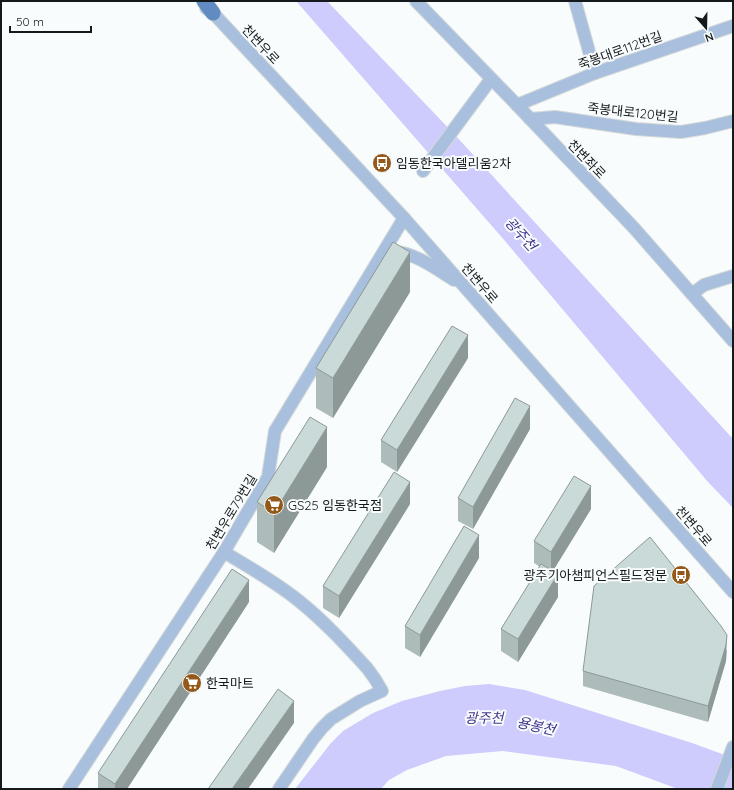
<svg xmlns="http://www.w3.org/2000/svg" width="734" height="790" viewBox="0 0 734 790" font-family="Quicksand,'Noto Sans KR',sans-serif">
	<rect width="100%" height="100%" fill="#f9fcfd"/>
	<g fill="#cdccfc">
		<polygon points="296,1 327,1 456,136 733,439 733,508 708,482 505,241"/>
		<polygon points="489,684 525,690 692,743 733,758 733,789 678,789 616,766 503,751 446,756 407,770 389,780 381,789 295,789 331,743 343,731 373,713 402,701 440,691 465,686"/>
	</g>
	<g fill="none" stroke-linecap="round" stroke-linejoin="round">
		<g stroke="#d4d8d9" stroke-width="14">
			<g id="minor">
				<polyline points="416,1 517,105 634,228 733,341"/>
				<polyline points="575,1 595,73"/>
				<polyline points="206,8 213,13 404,218 733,592"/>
				<polyline points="517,105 595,73 733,26"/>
				<polyline points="530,119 555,117 636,129 681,132 705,128 733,121"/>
				<polyline points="423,171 491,79"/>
				<path d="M396,252c19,1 42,18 58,28"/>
				<polyline points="692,294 704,285 733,276"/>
				<path d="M224,552c26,16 52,30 75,49 25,20 47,44 68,67l8,11 7,12 -22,10 -29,18 -9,9 -9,11 -34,50"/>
				<polyline points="69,789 224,552 268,477 275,431 404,218"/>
				<polyline points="717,789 733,747"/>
			</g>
		</g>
		<g stroke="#d4d8d9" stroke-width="16">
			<polyline id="major" points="204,1 213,13"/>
		</g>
		<use href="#minor" stroke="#a8c0dd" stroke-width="12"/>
		<use href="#major" stroke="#608cc1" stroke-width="15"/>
	</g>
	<g fill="#adbbba">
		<polygon points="410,292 333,418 316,408 316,368"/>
		<polygon points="468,358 397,472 381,462 381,440"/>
		<polygon points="530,429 473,529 458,521 458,498"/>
		<polygon points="327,467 274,553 257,542 257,502"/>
		<polygon points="410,504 339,618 323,608 323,586"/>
		<polygon points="591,509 553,571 558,597 518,662 501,651 501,629 540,567 534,563 534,541"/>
		<polygon points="479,558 420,657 405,648 405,626"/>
		<polygon points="249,602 127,789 98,789 98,773"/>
		<polygon points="727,650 726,661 708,722 583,686 583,671"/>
	</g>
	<g fill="#8d9997">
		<polygon points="410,252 410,292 333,418 333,378"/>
		<polygon points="468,335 468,358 397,472 397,450"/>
		<polygon points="530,406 530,429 473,529 473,507"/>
		<polygon points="327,427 327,467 274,553 274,513"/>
		<polygon points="410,482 410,504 339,618 339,596"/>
		<polygon points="591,486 591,509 551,574 551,552"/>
		<polygon points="479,535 479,558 420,657 420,635"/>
		<polygon points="558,574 558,597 518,662 518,639"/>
		<polygon points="249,580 249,602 127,789 115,789 115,784"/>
		<polygon points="727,635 726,661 708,722 708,706"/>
		<polygon points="294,701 294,723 248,789 232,789"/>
	</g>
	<g fill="#c9dad8" stroke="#8d9997">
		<polygon points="393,242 410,252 333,378 316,368"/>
		<polygon points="452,326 468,335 397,450 381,440"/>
		<polygon points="515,398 530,406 473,507 458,498"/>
		<polygon points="310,417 327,427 274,513 257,502"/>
		<polygon points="394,472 410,482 339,596 323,586"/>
		<polygon points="574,476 591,486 551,552 534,541"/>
		<polygon points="464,526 479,535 420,635 405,626"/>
		<polygon points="650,537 721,626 727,635 726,645 708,706 583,671 594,586"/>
		<polygon points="541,564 558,574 518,639 501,629"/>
		<polygon points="232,569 249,580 115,784 98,773"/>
		<polygon points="278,689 294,701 232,789 208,789"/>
	</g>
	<defs>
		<g id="bus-disc" transform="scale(1)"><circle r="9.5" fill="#945919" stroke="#f9fcfd"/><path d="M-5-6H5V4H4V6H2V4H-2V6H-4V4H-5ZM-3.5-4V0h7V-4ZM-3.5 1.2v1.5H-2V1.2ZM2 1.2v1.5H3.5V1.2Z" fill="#fff"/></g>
		<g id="supermarket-disc" transform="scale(1)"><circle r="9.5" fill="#945919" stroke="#f9fcfd"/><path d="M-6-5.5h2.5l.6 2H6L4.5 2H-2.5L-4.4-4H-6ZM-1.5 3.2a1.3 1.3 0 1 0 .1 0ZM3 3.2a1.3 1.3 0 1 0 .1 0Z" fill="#fff"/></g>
	</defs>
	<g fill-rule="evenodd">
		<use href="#bus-disc" x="382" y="163"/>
		<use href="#supermarket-disc" x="274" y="505"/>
		<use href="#bus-disc" x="681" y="575"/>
		<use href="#supermarket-disc" x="192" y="683"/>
	</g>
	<g text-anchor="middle" stroke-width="4" stroke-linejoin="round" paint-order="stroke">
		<g font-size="13" fill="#141a1c" stroke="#f9fcfd">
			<text transform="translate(261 44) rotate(47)" y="5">천변우로</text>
			<text transform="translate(620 50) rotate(-20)" y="5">죽봉대로112번길</text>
			<text transform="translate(633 112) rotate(6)" y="5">죽봉대로120번길</text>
			<text transform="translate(587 159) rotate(46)" y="5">천변좌로</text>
			<text transform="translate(480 283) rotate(49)" y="5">천변우로</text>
			<text transform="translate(231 512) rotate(-59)" y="5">천변우로79번길</text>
			<text transform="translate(694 526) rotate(49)" y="5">천변우로</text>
		</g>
		<g font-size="13" fill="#141a1c" stroke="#f9fcfd" text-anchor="start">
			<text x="396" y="168">임동한국아델리움2차</text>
			<text x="288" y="510">GS25 임동한국점</text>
			<text x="667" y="580" text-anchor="end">광주기아챔피언스필드정문</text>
			<text x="206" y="688">한국마트</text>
		</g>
		<g font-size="14" font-style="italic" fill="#42358c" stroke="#f9fcfd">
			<text transform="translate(521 234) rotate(48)" y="5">광주천</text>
			<text x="484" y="723">광주천</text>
			<text transform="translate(536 726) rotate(13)" y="5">용봉천</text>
		</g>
	</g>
	<rect width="734" height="790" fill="none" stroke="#141a1c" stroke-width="4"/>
	<g transform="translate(706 28) rotate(160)" stroke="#f9fcfd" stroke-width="3" paint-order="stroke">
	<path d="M0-3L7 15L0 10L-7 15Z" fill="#141a1c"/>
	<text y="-6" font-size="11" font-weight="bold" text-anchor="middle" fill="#141a1c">N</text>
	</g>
	<path d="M10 26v6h81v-6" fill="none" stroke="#141a1c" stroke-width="2"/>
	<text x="16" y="26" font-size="12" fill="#141a1c" stroke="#f9fcfd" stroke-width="3" paint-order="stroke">50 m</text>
</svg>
